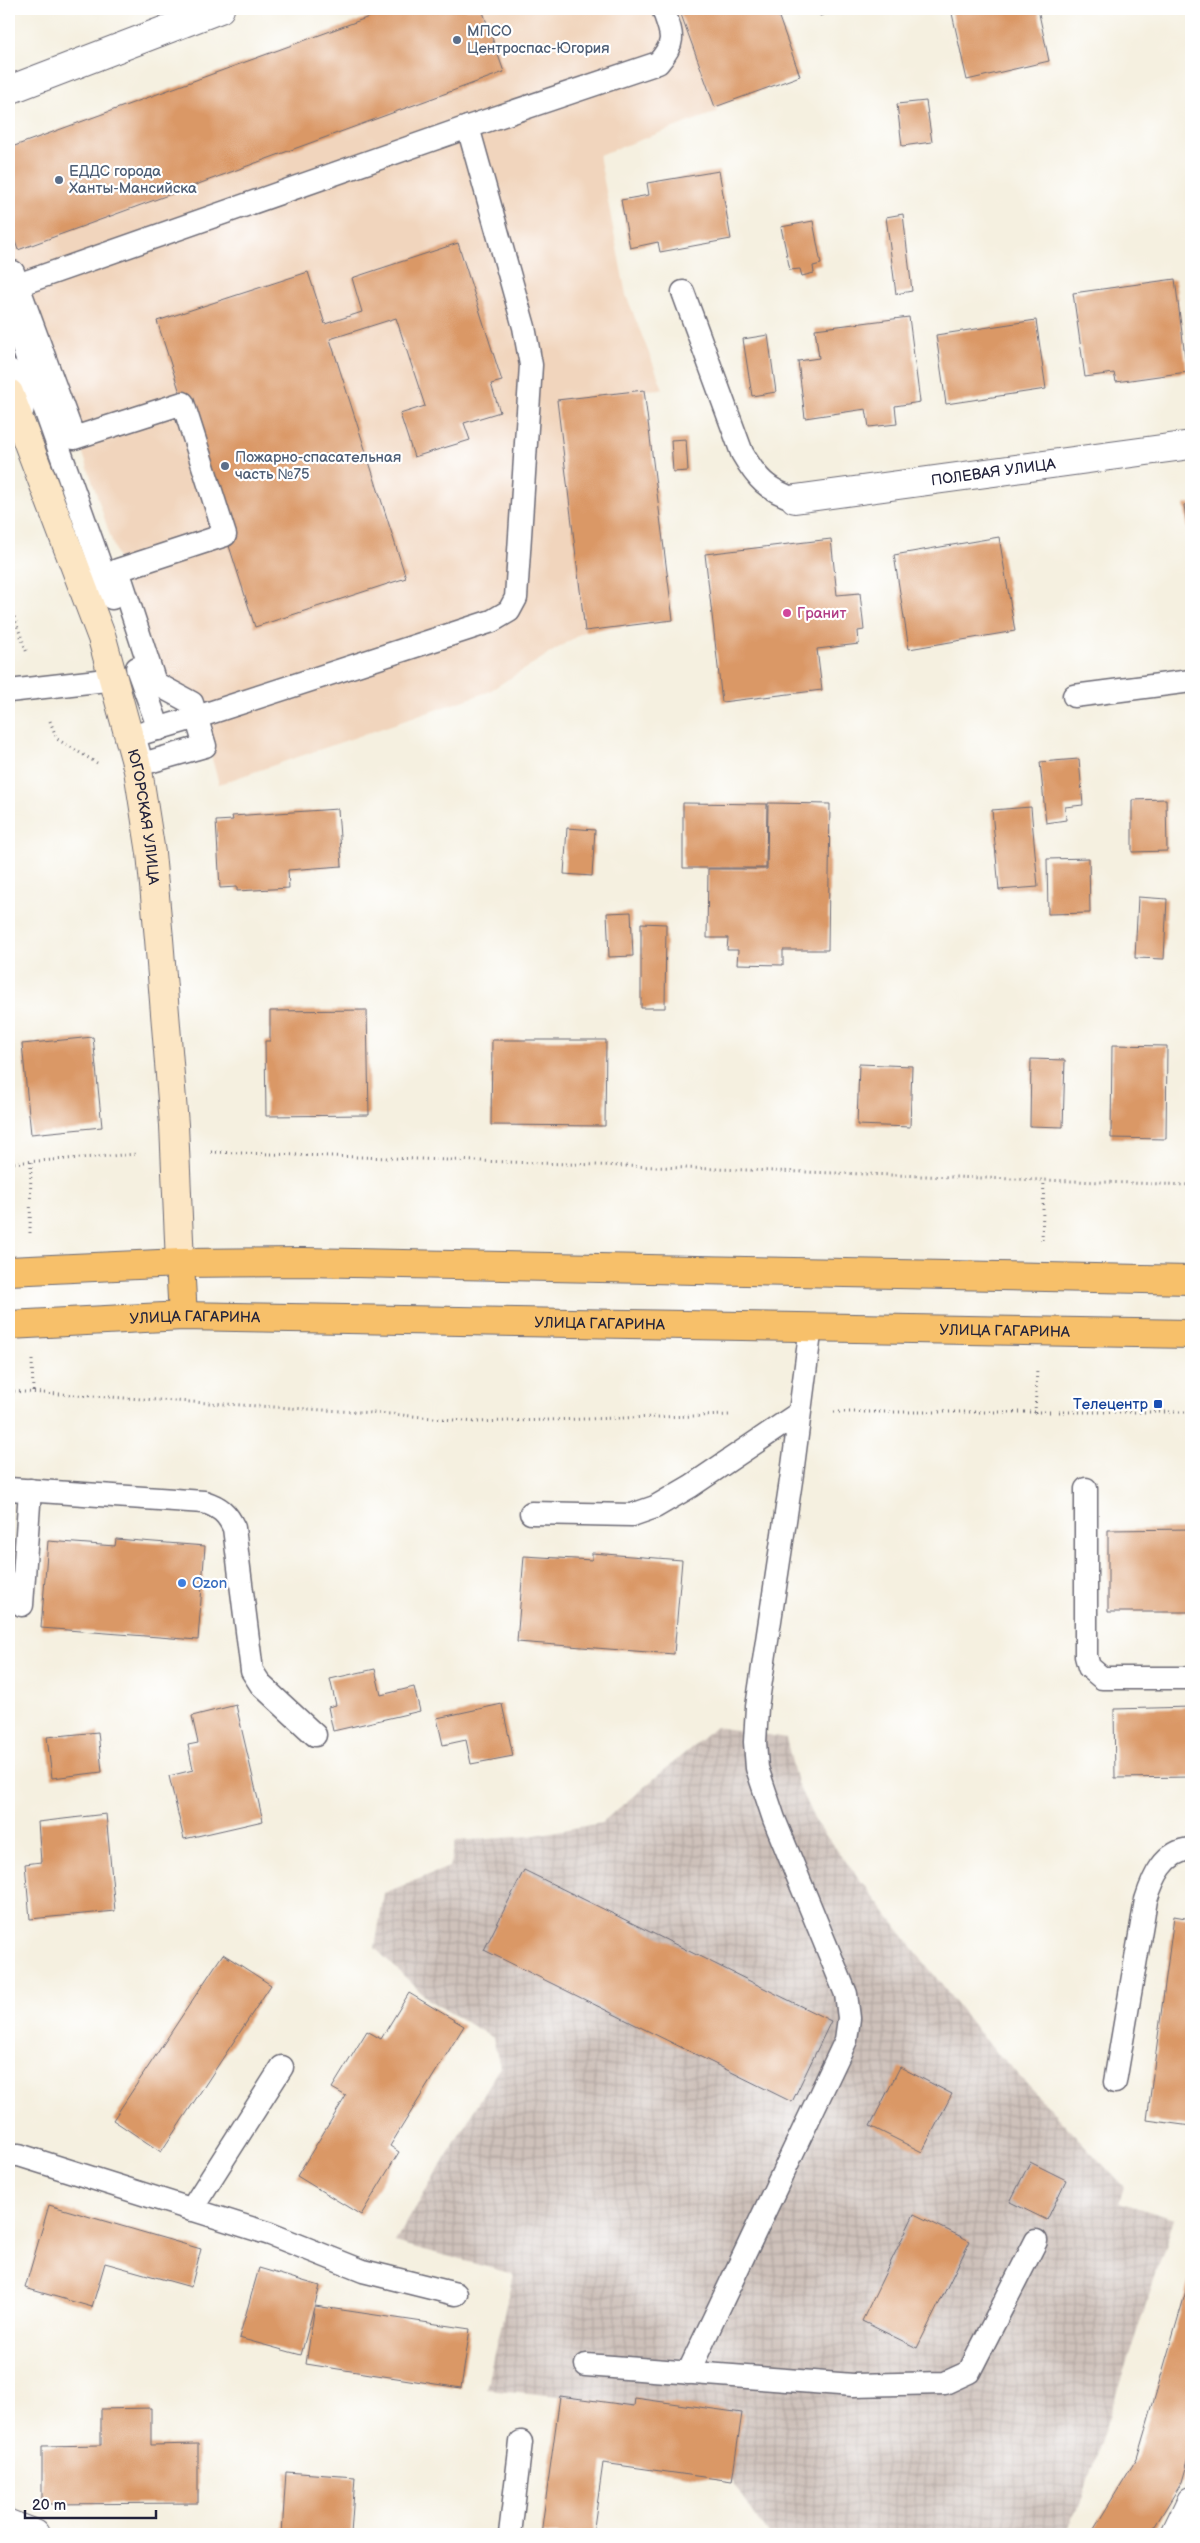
<svg xmlns="http://www.w3.org/2000/svg" width="1200" height="2543" viewBox="0 0 1200 2543" font-family="'Balsamiq Sans',sans-serif">
	<defs>
		<pattern id="industrial-grid" width="8" height="8" patternUnits="userSpaceOnUse" patternTransform="scale(1.25)"><rect width="8" height="8" fill="#cec1ba"/><path d="M0 4h8M4 0v8" fill="none" stroke="#b1a6a1"/></pattern>
	</defs>
	<rect width="100%" height="100%" fill="#fff"/>
	<filter id="ink" filterUnits="userSpaceOnUse"><feTurbulence type="fractalNoise" baseFrequency=".02" numOctaves="2"/><feDisplacementMap in="SourceGraphic" scale="10" xChannelSelector="R" yChannelSelector="G"/><feConvolveMatrix kernelMatrix="1 2 1 2 8 2 1 2 1" color-interpolation-filters="sRGB"/></filter>
	<filter id="wash" filterUnits="userSpaceOnUse"><feTurbulence type="fractalNoise" baseFrequency=".0096" numOctaves="4" result="noise"/><feDisplacementMap in="SourceGraphic" scale="20" xChannelSelector="R" yChannelSelector="G"/><feGaussianBlur stdDeviation="1.12" result="paint"/><feColorMatrix in="noise" values="0 0 0 0 0 0 0 0 0 0 0 0 0 0 0 0 0 1.4 0 .05"/><feComposite in="paint" operator="in"/></filter>
	<g filter="url(#wash)">
		<rect width="100%" height="100%" fill="#f5f0e0"/>
		<polygon fill="#f1d5bd" points="391,9 776,9 800,76 716,107 717,112 599,155 626,295 663,389 644,390 673,620 585,631 488,692 219,784 200,716 158,681 77,435 9,253 18,249 9,224 9,148"/>
		<polygon fill="url(#industrial-grid)" points="716,1727 786,1738 797,1783 816,1823 983,2038 1124,2187 1119,2202 1174,2219 1079,2507 1064,2534 769,2534 732,2481 603,2463 560,2396 487,2389 513,2274 395,2242 500,2067 493,2038 430,2001 375,1948 384,1893 449,1867 456,1841 530,1836 601,1823"/>
		<g id="blocks">
			<g fill="#da9866">
				<polygon points="391,9 482,9 504,72 18,250 9,224 9,148"/>
				<polygon points="679,9 776,9 800,76 715,107"/>
				<polygon points="818,9 840,9 820,16"/>
				<polygon points="951,9 1038,9 1049,61 967,80"/>
				<polygon points="926,101 932,142 902,146 897,104"/>
				<polygon points="719,171 731,239 660,252 658,242 630,248 621,200 649,195 647,183"/>
				<polygon points="903,214 912,291 896,294 886,217"/>
				<polygon points="813,221 821,264 813,266 814,273 802,276 800,269 790,270 781,227"/>
				<polygon points="458,243 502,381 491,384 500,412 464,423 470,440 414,457 400,414 425,406 396,318 330,339 406,578 255,627 157,321 308,272 325,324 362,312 352,278"/>
				<polygon points="1175,279 1187,372 1116,382 1114,373 1085,377 1073,293"/>
				<polygon points="909,317 920,402 895,406 897,424 869,427 866,409 805,418 798,361 819,358 815,329"/>
				<polygon points="1036,320 1046,389 946,404 936,335"/>
				<polygon points="768,335 776,392 752,396 743,339"/>
				<polygon points="644,390 673,620 585,631 557,400"/>
				<polygon points="686,439 688,471 673,472 671,440"/>
				<polygon points="1191,503 1191,543 1190,543 1184,505"/>
				<polygon points="999,537 1015,631 909,649 894,555"/>
				<polygon points="831,539 837,595 860,593 864,630 858,631 859,644 817,649 822,690 722,702 705,554"/>
				<polygon points="1079,759 1083,805 1065,807 1066,820 1046,823 1040,762"/>
				<polygon points="1166,799 1167,851 1132,852 1132,800"/>
				<polygon points="683,803 767,804 766,868 683,868"/>
				<polygon points="768,803 830,804 828,950 783,950 783,965 737,964 738,950 727,950 728,938 707,938 708,869 767,869"/>
				<polygon points="1031,807 1038,887 999,890 992,810"/>
				<polygon points="338,809 342,866 288,870 289,888 237,891 237,887 220,888 216,821 233,820 232,816"/>
				<polygon points="567,828 595,830 592,876 564,874"/>
				<polygon points="1089,858 1090,913 1048,914 1047,859"/>
				<polygon points="1138,897 1167,899 1164,959 1135,958"/>
				<polygon points="631,912 633,956 609,957 607,913"/>
				<polygon points="641,923 666,924 665,1008 641,1008"/>
				<polygon points="367,1010 369,1115 266,1116 265,1041 270,1041 270,1011"/>
				<polygon points="93,1037 102,1127 31,1134 22,1044"/>
				<polygon points="492,1040 606,1040 605,1126 491,1125"/>
				<polygon points="1112,1045 1167,1046 1166,1139 1111,1138"/>
				<polygon points="1031,1059 1065,1060 1063,1127 1030,1126"/>
				<polygon points="859,1064 912,1066 910,1127 857,1125"/>
				<polygon points="1191,1529 1191,1612 1108,1612 1108,1530"/>
				<polygon points="116,1539 205,1546 198,1640 41,1628 48,1541 115,1546"/>
				<polygon points="592,1553 682,1560 674,1654 517,1642 524,1556 592,1560"/>
				<polygon points="375,1669 381,1695 414,1687 420,1711 333,1731 328,1707 336,1705 330,1679"/>
				<polygon points="502,1704 513,1756 471,1764 466,1740 443,1745 437,1718"/>
				<polygon points="236,1705 263,1821 184,1839 169,1776 193,1770 188,1745 198,1743 192,1716"/>
				<polygon points="1191,1707 1191,1777 1115,1778 1114,1709"/>
				<polygon points="98,1732 102,1772 52,1778 47,1737"/>
				<polygon points="106,1814 115,1911 30,1919 25,1864 41,1862 38,1822"/>
				<polygon points="524,1870 831,2021 792,2102 484,1950"/>
				<polygon points="1174,1916 1191,1919 1191,2126 1147,2120"/>
				<polygon points="223,1954 271,1985 161,2152 113,2120"/>
				<polygon points="409,1993 464,2026 390,2146 399,2152 361,2215 297,2176 346,2096 332,2088 367,2031 381,2039"/>
				<polygon points="900,2067 952,2094 922,2152 870,2126"/>
				<polygon points="1030,2162 1066,2180 1047,2220 1010,2202"/>
				<polygon points="49,2205 201,2249 191,2287 105,2263 92,2307 25,2288"/>
				<polygon points="914,2214 970,2241 917,2348 862,2321"/>
				<polygon points="259,2268 320,2286 301,2355 239,2338"/>
				<polygon points="1191,2274 1191,2450 1182,2482 1150,2534 1091,2534 1137,2458"/>
				<polygon points="315,2306 470,2329 461,2388 306,2364"/>
				<polygon points="560,2396 634,2406 635,2398 742,2413 732,2481 603,2463 593,2534 541,2534"/>
				<polygon points="151,2408 151,2445 198,2444 198,2503 42,2504 42,2446 101,2445 101,2409"/>
				<polygon points="286,2472 355,2477 351,2534 282,2534"/>
			</g>
		</g>
	</g>
	<g filter="url(#ink)">
		<use href="#blocks" fill-opacity="0" stroke="#6c6a75" stroke-width="1"/>
		<g fill="none" stroke-linecap="round" stroke-linejoin="round">
			<g stroke="#6c6a75" stroke-width="25">
				<g id="lane">
					<polyline points="9,274 13,272 74,438 183,403 225,535 118,570 155,683 192,703 205,746 142,764 136,742"/>
					<path d="M9,288l459,-161 190,-64c19,-22 14,-28 5,-54"/>
					<path d="M683,292l59,161c15,26 25,37 53,46"/>
					<polyline points="9,308 112,598"/>
					<polyline points="9,370 23,409"/>
					<polyline points="137,668 159,729"/>
					<polyline points="9,691 115,679"/>
					<polyline points="1074,696 1191,681"/>
					<polyline points="130,737 197,717 492,621 509,611 516,598 531,365 524,327 468,127"/>
					<path d="M9,1489l195,13c16,5 23,11 30,26l18,143 9,14 54,50"/>
					<polyline points="1086,1489 1086,1656 1089,1667 1102,1678 1191,1678"/>
					<polyline points="531,1513 632,1515 655,1507 691,1486 799,1413"/>
					<polyline points="22,1605 30,1490"/>
					<path d="M1115,2082l31,-182c7,-22 18,-49 45,-51"/>
					<polyline points="9,2155 19,2155 270,2234 363,2271 456,2294"/>
					<polyline points="191,2210 282,2067"/>
					<polyline points="586,2365 853,2385 945,2383 969,2372 1036,2241"/>
					<polyline points="688,2373 846,2040 849,2018 846,1994 774,1819 757,1768 755,1742 757,1707 792,1474 811,1326"/>
					<polyline points="510,2534 521,2442"/>
				</g>
			</g>
			<g stroke="#6c6a75" stroke-width="30">
				<g id="street">
					<polyline points="9,90 220,9"/>
					<path id="s1" d="M795,499l396,-54"/>
					<polyline points="9,2524 35,2534"/>
					<polyline points="1175,2534 1191,2501"/>
				</g>
			</g>
			<g stroke="#6c6a75" stroke-width="30">
				<g id="secondary">
					<path id="s2" d="M9,393l93,245 36,132 13,83 8,86 15,186 6,138"/>
				</g>
			</g>
			<g stroke="#6c6a75" stroke-width="30">
				<g id="primary">
					<polyline points="180,1263 183,1316"/>
					<polyline points="9,1271 180,1263 303,1262 1191,1280"/>
					<path id="s3" d="M9,1325l174,-9 1008,18"/>
				</g>
			</g>
			<g stroke="#6c6a75" stroke-width="3" stroke-dasharray="1 4" stroke-linecap="butt">
				<polyline points="9,603 27,653"/>
				<polyline points="50,721 57,739 97,763"/>
				<polyline points="211,1152 1191,1185"/>
				<polyline points="9,1163 138,1154"/>
				<polyline points="30,1233 31,1160"/>
				<polyline points="1042,1240 1044,1181"/>
				<polyline points="32,1360 33,1391"/>
				<polyline points="9,1391 391,1414 475,1422 731,1415"/>
				<polyline points="834,1412 1191,1412"/>
				<polyline points="1035,1413 1037,1369"/>
			</g>
			<use href="#lane" stroke="#fff" stroke-width="22"/>
			<use href="#street" stroke="#fff" stroke-width="28"/>
			<use href="#secondary" stroke="#fce6c4" stroke-width="28"/>
			<use href="#primary" stroke="#f7c06b" stroke-width="28"/>
		</g>
	</g>
	<g fill="#5c6f8a" stroke="#fff" stroke-width="2">
		<circle cx="457" cy="40" r="5"/>
		<circle cx="59" cy="180" r="5"/>
		<circle cx="225" cy="466" r="5"/>
	</g>
	<circle fill="#d1479c" stroke="#fff" stroke-width="2" cx="787" cy="613" r="5"/>
	<rect fill="#1a4fb4" stroke="#fff" stroke-width="2" x="1153" y="1399" width="10" height="10" rx="2.5"/>
	<circle fill="#3f7fe0" stroke="#fff" stroke-width="2" cx="182" cy="1583" r="5"/>
	<g text-anchor="middle" stroke-width="4.5" stroke-linejoin="round" paint-order="stroke">
		<g font-size="15" fill="#4e5e75" stroke="#fff" text-anchor="start">
			<text x="467" y="36">МПСО<tspan x="467" dy="17">Центроспас-Югория</tspan></text>
			<text x="69" y="176">ЕДДС города<tspan x="69" dy="17">Ханты-Мансийска</tspan></text>
			<text x="235" y="462">Пожарно-спасательная<tspan x="235" dy="17">часть №75</tspan></text>
		</g>
		<g font-size="15" fill="#22223b" stroke="#fff">
			<text dy="5" stroke="none"><textPath href="#s1" startOffset="200">ПОЛЕВАЯ УЛИЦА</textPath></text>
			<text dy="5" stroke="none"><textPath href="#s2" startOffset="446">ЮГОРСКАЯ УЛИЦА</textPath></text>
			<text dy="5" stroke="none"><textPath href="#s3" startOffset="186">УЛИЦА ГАГАРИНА</textPath></text>
			<text dy="5" stroke="none"><textPath href="#s3" startOffset="591">УЛИЦА ГАГАРИНА</textPath></text>
			<text dy="5" stroke="none"><textPath href="#s3" startOffset="996">УЛИЦА ГАГАРИНА</textPath></text>
		</g>
		<g font-size="15" fill="#b23c85" stroke="#fff" text-anchor="start">
			<text x="797" y="618">Гранит</text>
		</g>
		<g font-size="15" fill="#164399" stroke="#fff" text-anchor="end">
			<text x="1148" y="1409">Телецентр</text>
		</g>
		<g font-size="15" fill="#366cbe" stroke="#fff" text-anchor="start">
			<text x="192" y="1588">Ozon</text>
		</g>
	</g>
	<rect width="1200" height="2543" fill="none" stroke="#fff" stroke-width="30"/>
	<path d="M25 2510v8h131v-8" fill="none" stroke="#22223b" stroke-width="2.5"/>
	<text x="32" y="2510" font-size="15" fill="#22223b" stroke="#ffffff" stroke-width="4" paint-order="stroke">20 m</text>
</svg>
